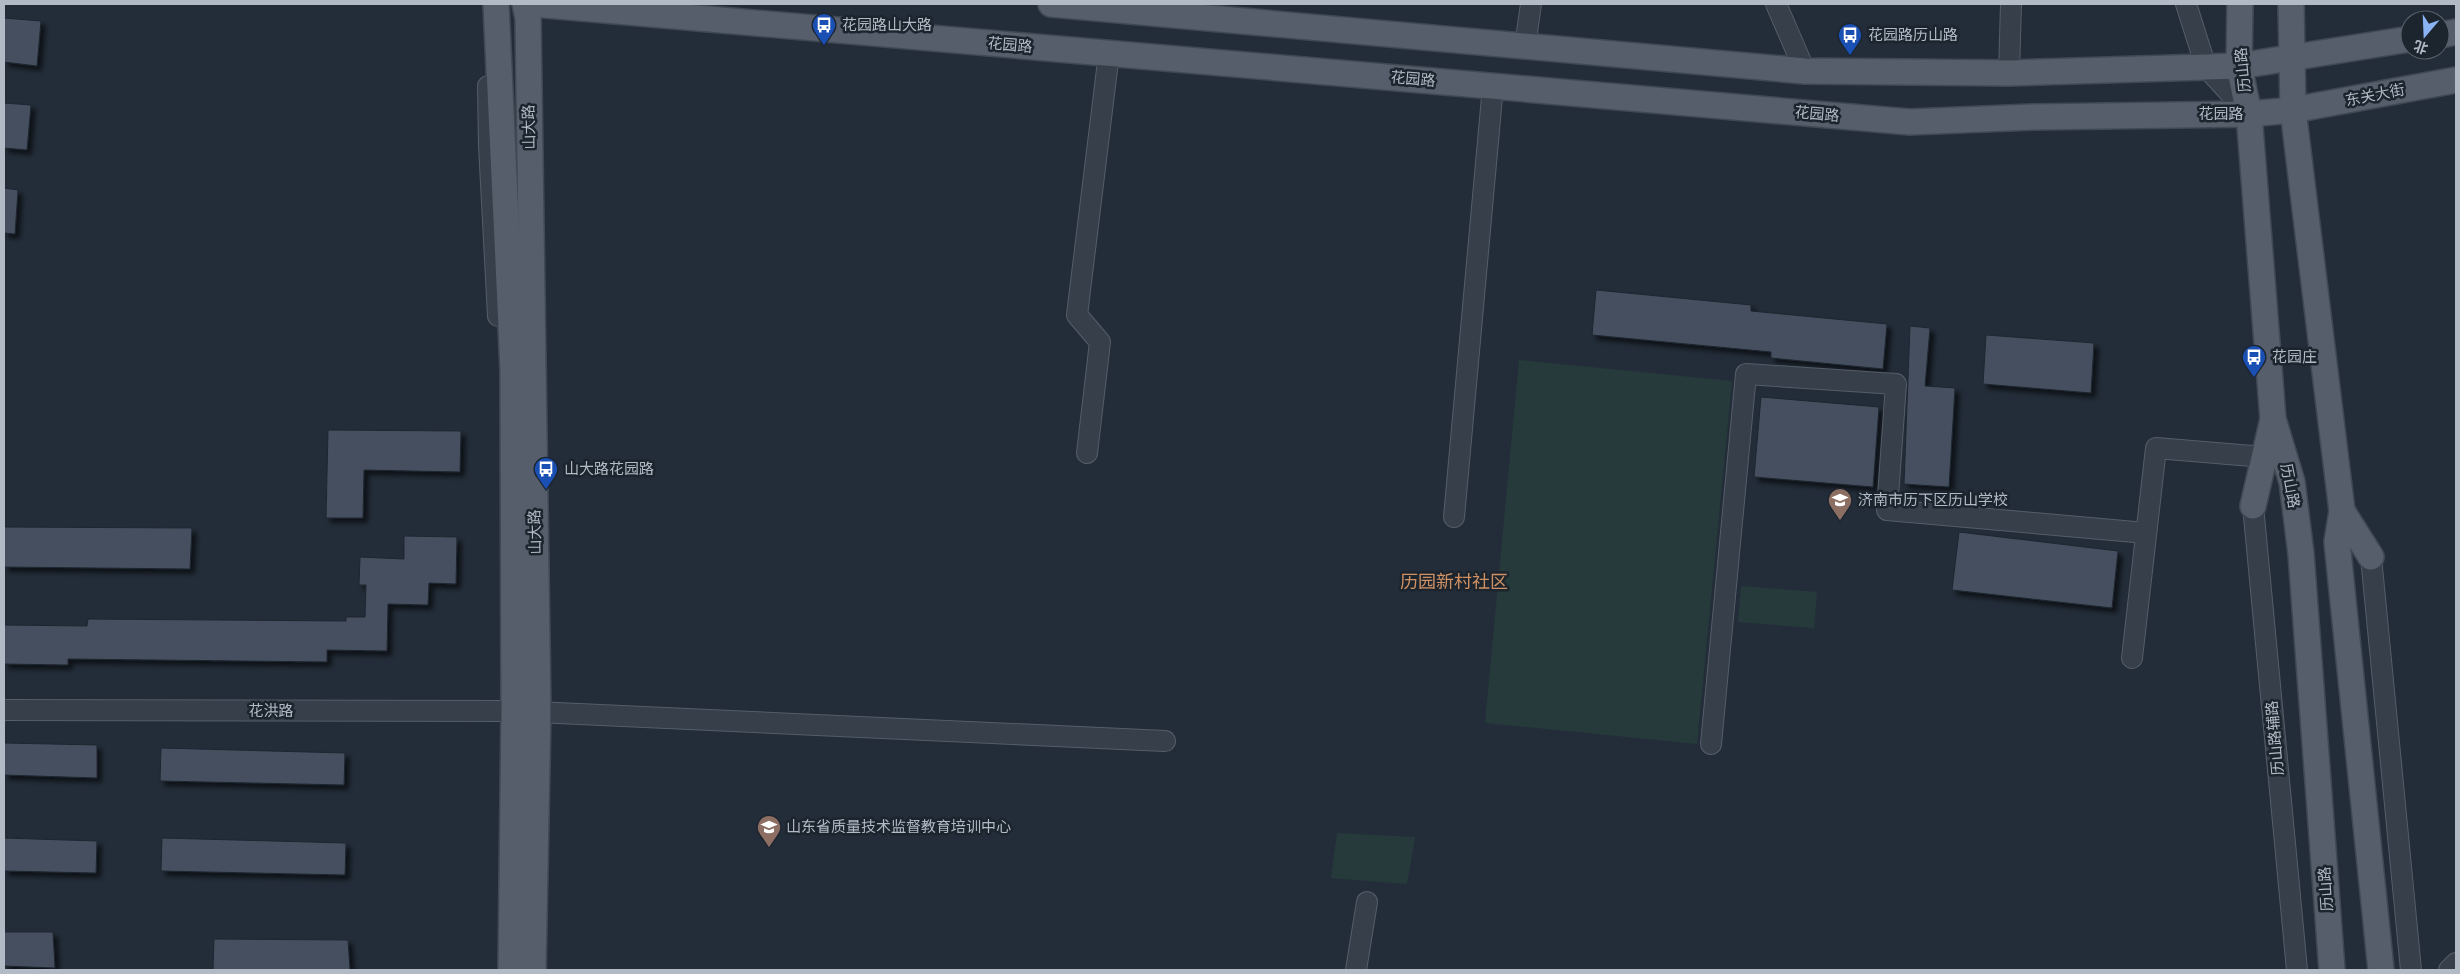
<svg xmlns="http://www.w3.org/2000/svg" width="2460" height="974" viewBox="0 0 2460 974" font-family="'Nunito Sans','Noto Sans SC',sans-serif">
	<defs>
		<filter id="shadow"><feDropShadow dx="4.5" dy="4.5" stdDeviation="2.5" flood-color="#0009"/></filter>
	</defs>
	<rect width="100%" height="100%" fill="#232d39"/>
	<g fill="#263a3b">
		<polygon points="1519,360 1732,381 1697,744 1485,723"/>
		<polygon points="1741,586 1817,592 1814,628 1738,622"/>
		<polygon points="1337,833 1415,837 1407,884 1331,878"/>
	</g>
	<g fill="#44505e" stroke="#1e2630" filter="url(#shadow)">
		<polygon points="4,18 41,21 37,66 4,62"/>
		<polygon points="4,103 31,105 27,150 4,148"/>
		<polygon points="4,188 18,190 15,234 4,233"/>
		<polygon points="1596,290 1751,305 1751,311 1887,324 1883,369 1771,358 1771,352 1592,335"/>
		<polygon points="1910,326 1930,328 1925,386 1955,388 1949,487 1904,484"/>
		<polygon points="1986,335 2094,343 2091,393 1983,384"/>
		<polygon points="1761,397 1879,407 1873,487 1754,477"/>
		<polygon points="328,430 461,431 460,472 364,470 363,518 326,518"/>
		<polygon points="4,527 192,528 190,569 4,567"/>
		<polygon points="1959,532 2118,551 2112,608 1952,590"/>
		<polygon points="404,536 457,537 456,584 429,583 428,605 388,604 387,651 327,650 327,662 68,659 68,665 4,664 4,625 87,626 88,619 346,621 346,617 365,617 366,585 359,585 360,557 404,559"/>
		<polygon points="4,743 97,745 97,778 4,775"/>
		<polygon points="161,748 345,753 344,785 160,781"/>
		<polygon points="4,838 97,841 96,873 4,871"/>
		<polygon points="162,838 346,843 345,875 161,871"/>
		<polygon points="4,932 53,932 55,968 4,966"/>
		<polygon points="214,939 348,940 350,970 213,970"/>
	</g>
	<g fill="none" stroke-linecap="round" stroke-linejoin="round">
		<g stroke="#555d68" stroke-width="22">
			<g id="minor">
				<polyline points="1776,4 1805,71"/>
				<polyline points="2186,4 2206,67 2249,114"/>
				<polyline points="1525,46 1531,4"/>
				<polyline points="2009,73 2011,4"/>
				<polyline points="488,86 489,146 498,316"/>
				<polyline points="1087,453 1100,342 1077,315 1109,53"/>
				<polyline points="2253,506 2297,970"/>
				<polyline points="1454,517 1493,86"/>
				<polyline points="2371,557 2411,970"/>
				<polyline points="2132,658 2156,448 2264,457"/>
				<polyline points="4,710 514,711 1165,741"/>
				<polyline points="1711,744 1746,374 1896,384 1887,510 2146,533"/>
				<polyline points="1356,970 1367,902"/>
				<polyline points="2449,970 2456,963"/>
			</g>
		</g>
		<g stroke="#404853" stroke-width="28">
			<g id="major">
				<polyline points="496,4 513,370 514,711 511,970"/>
				<polyline points="525,4 528,18 538,712 533,970"/>
				<polyline points="534,4 1910,122 2033,117 2249,114 2293,110 2456,80"/>
				<polyline points="1051,4 1805,71 2009,73 2239,66 2410,39"/>
				<polyline points="2240,4 2239,66 2249,114 2273,419 2292,482 2301,554 2332,970"/>
				<polyline points="2291,4 2293,110 2342,511 2337,542 2381,970"/>
				<polyline points="2440,35 2456,32"/>
				<polyline points="2253,506 2273,419"/>
				<polyline points="2342,511 2371,557"/>
			</g>
		</g>
		<use href="#minor" stroke="#373f4a" stroke-width="20"/>
		<use href="#major" stroke="#555e6a" stroke-width="25"/>
	</g>
	<defs>
		<g id="bus-pin" transform="scale(1.25)"><path d="M0 17L-7.5 6A9.5 9.5 0 1 1 7.5 6Z" fill="#1a4fb4" stroke="#1c242e"/><path d="M-5-6H5V4H4V6H2V4H-2V6H-4V4H-5ZM-3.5-4V0h7V-4ZM-3.5 1.2v1.5H-2V1.2ZM2 1.2v1.5H3.5V1.2Z" fill="#fff"/></g>
		<g id="school-pin" transform="scale(1.25)"><path d="M0 17L-7.5 6A9.5 9.5 0 1 1 7.5 6Z" fill="#8d6e63" stroke="#1c242e"/><path d="M0-5L7-2L0 1L-7-2ZM-4 1L0 2.5L4 1V4Q0 6-4 4Z" fill="#fff"/></g>
	</defs>
	<g fill-rule="evenodd">
		<use href="#bus-pin" x="824" y="25"/>
		<use href="#bus-pin" x="1850" y="35"/>
		<use href="#bus-pin" x="2254" y="357"/>
		<use href="#bus-pin" x="546" y="469"/>
		<use href="#school-pin" x="1840" y="500"/>
		<use href="#school-pin" x="769" y="827"/>
	</g>
	<g text-anchor="middle" stroke-width="5" stroke-linejoin="round" paint-order="stroke">
		<g font-size="15" fill="#b2bac6" stroke="#1c242e" text-anchor="start">
			<text x="842" y="30">花园路山大路</text>
			<text x="1868" y="40">花园路历山路</text>
			<text x="2272" y="362">花园庄</text>
			<text x="564" y="474">山大路花园路</text>
			<text x="1858" y="505">济南市历下区历山学校</text>
			<text x="786" y="832">山东省质量技术监督教育培训中心</text>
		</g>
		<g font-size="15" fill="#b2bac6" stroke="#1c242e">
			<text transform="translate(1010 45) rotate(5)" y="5">花园路</text>
			<text transform="translate(2243 70) rotate(-96)" y="5">历山路</text>
			<text transform="translate(1413 79) rotate(5)" y="5">花园路</text>
			<text transform="translate(2375 95) rotate(-11)" y="5">东关大街</text>
			<text transform="translate(1817 114) rotate(5)" y="5">花园路</text>
			<text x="2221" y="119">花园路</text>
			<text transform="translate(529 127) rotate(-91)" y="5">山大路</text>
			<text transform="translate(2290 486) rotate(79)" y="5">历山路</text>
			<text transform="translate(535 532) rotate(-91)" y="5">山大路</text>
			<text x="271" y="716">花洪路</text>
			<text transform="translate(2275 738) rotate(-95)" y="5">历山路辅路</text>
			<text transform="translate(2326 889) rotate(-94)" y="5">历山路</text>
		</g>
		<g font-size="18" fill="#cf9164" stroke="#1c242e">
			<text x="1454" y="588">历园新村社区</text>
		</g>
	</g>
	<rect width="2460" height="974" fill="none" stroke="#b2bac6" stroke-width="10"/>
	<g transform="translate(2425 35) rotate(199)"><circle r="24" fill="#1c242e" stroke="#58606b"/>
	<path d="M0-4L9 19L0 12L-9 19Z" fill="#8ab3f3"/>
	<text y="-8" font-size="14" font-weight="bold" text-anchor="middle" fill="#b2bac6">北</text>
	</g>
</svg>
